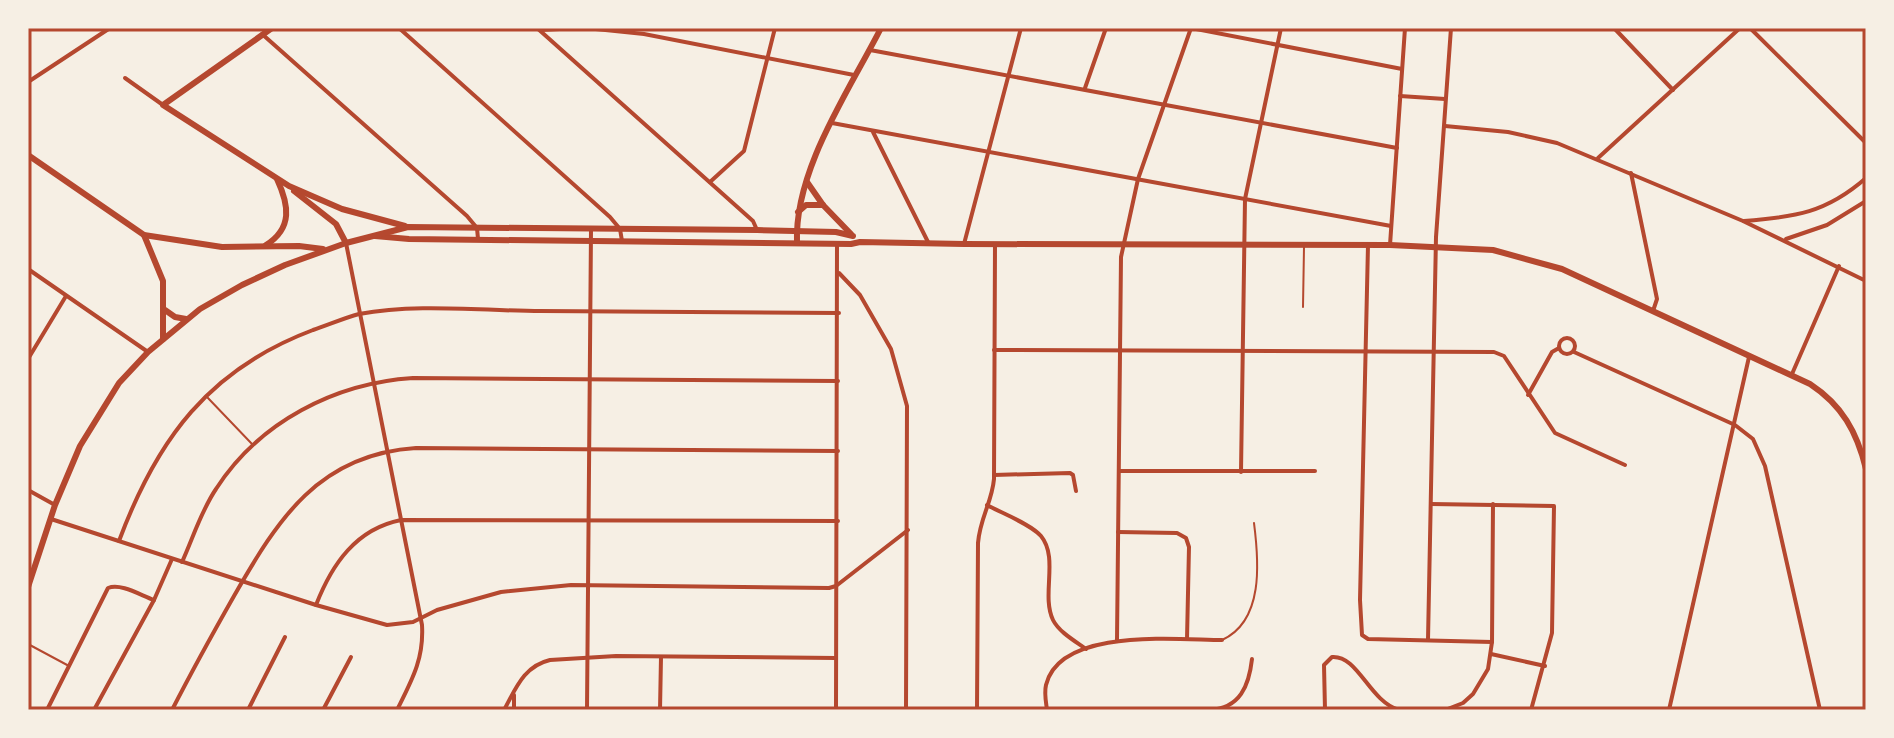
<svg xmlns="http://www.w3.org/2000/svg" width="1894" height="738" viewBox="0 0 1894 738" font-family="Quicksand,sans-serif">
	<rect width="100%" height="100%" fill="#f6efe4"/>
	<g fill="none" stroke-linecap="round" stroke-linejoin="round">
		<g stroke="#b5482f" stroke-width="2">
			<polyline points="1303,307 1304,247"/>
			<polyline points="207,397 252,444"/>
			<path d="M1222,640c42,-19 37,-78 32,-117"/>
			<polyline points="28,644 69,666"/>
		</g>
		<g stroke="#b5482f" stroke-width="4">
			<polyline points="399,28 610,217 620,229 622,241"/>
			<polyline points="537,28 753,221 757,230"/>
			<polyline points="586,28 644,34 854,75"/>
			<polyline points="1191,28 1402,69"/>
			<polyline points="1614,28 1673,90"/>
			<polyline points="1750,28 1866,143"/>
			<polyline points="541,30 578,28"/>
			<polyline points="262,34 467,216 477,228 478,239"/>
			<polyline points="870,50 1397,148"/>
			<polyline points="125,78 163,105"/>
			<polyline points="28,82 110,28"/>
			<polyline points="1085,88 1106,28"/>
			<polyline points="1400,96 1445,99"/>
			<polyline points="832,123 1391,226"/>
			<polyline points="1445,126 1508,132 1557,143 1743,221 1866,281"/>
			<polyline points="873,132 928,242"/>
			<polyline points="1598,158 1740,28"/>
			<polyline points="1631,173 1657,299 1653,311"/>
			<polyline points="710,182 744,151 775,28"/>
			<path d="M1744,221c51,-4 82,-8 122,-43"/>
			<polyline points="1786,239 1827,225 1866,201"/>
			<path d="M346,243l76,382c2,34 -10,55 -25,85"/>
			<polyline points="964,244 1021,28"/>
			<polyline points="1368,245 1360,600 1362,635 1368,639 1492,642"/>
			<polyline points="1390,245 1405,28"/>
			<polyline points="28,269 148,352"/>
			<polyline points="839,273 860,295 891,349 907,406 906,710"/>
			<circle cx="1567" cy="346" r="8"/>
			<polyline points="994,350 1494,352 1504,356 1555,433 1625,465"/>
			<polyline points="1574,352 1735,425 1753,439 1765,466 1820,710"/>
			<polyline points="28,359 66,296"/>
			<polyline points="1792,374 1839,266"/>
			<polyline points="1528,395 1552,352 1559,348"/>
			<polyline points="1119,471 1315,471"/>
			<polyline points="1241,472 1245,199 1281,28"/>
			<polyline points="994,475 1070,473 1073,475 1076,491"/>
			<polyline points="28,490 55,505"/>
			<polyline points="1431,504 1554,506 1552,633 1531,710"/>
			<path d="M987,505c14,8 44,19 54,31 18,22 0,59 12,84 6,12 22,21 33,29"/>
			<polyline points="51,519 316,605 387,625 413,622 437,610 501,592 571,585 829,588 836,586 908,530"/>
			<polyline points="1118,532 1177,533 1186,538 1189,547 1187,639"/>
			<path d="M119,541c38,-102 90,-172 194,-211 15,-5 31,-12 46,-16 59,-11 123,-3 182,-3 99,0 198,1 298,2"/>
			<path d="M182,562c11,-24 19,-51 34,-73 43,-67 119,-106 197,-111l425,3"/>
			<path d="M316,605c16,-41 40,-76 85,-85l437,1"/>
			<polyline points="1117,640 1121,257 1138,179 1191,28"/>
			<polyline points="1428,640 1436,237 1451,28"/>
			<polyline points="1491,654 1545,666"/>
			<polyline points="514,695 514,710"/>
			<polyline points="1047,709 1191,710"/>
			<path d="M47,710l61,-122c13,-5 32,7 46,12"/>
			<polyline points="94,710 154,600 172,559"/>
			<path d="M172,710c20,-39 41,-77 62,-114 44,-77 85,-142 182,-148l422,3"/>
			<polyline points="248,710 285,637"/>
			<polyline points="323,710 351,657"/>
			<path d="M504,710c12,-22 20,-44 46,-50l66,-4 220,2"/>
			<polyline points="587,710 591,230"/>
			<polyline points="660,710 661,657"/>
			<polyline points="836,710 837,244"/>
			<path d="M977,710l1,-167c2,-25 14,-41 16,-64l1,-234"/>
			<path d="M1047,710c-1,-8 -3,-17 -1,-25 14,-58 132,-45 176,-45"/>
			<path d="M1210,710c30,-2 39,-24 42,-51"/>
			<path d="M1325,710l-1,-45 8,-8c26,-2 37,44 67,53"/>
			<polyline points="1445,710 1463,703 1473,694 1488,669 1492,642 1493,504"/>
			<polyline points="1669,710 1749,357"/>
		</g>
		<g stroke="#b5482f" stroke-width="6">
			<polyline points="272,28 163,105 289,186 342,209 405,226"/>
			<polyline points="28,155 144,235 222,247 299,246 323,249"/>
			<polyline points="807,182 823,205 851,234"/>
			<polyline points="294,191 336,224 346,243"/>
			<polyline points="798,212 806,205 823,205"/>
			<polyline points="144,235 163,281 163,339"/>
			<path d="M375,236l34,3 442,5 9,-2 104,2 426,1 103,5 69,19 248,115c32,21 47,48 56,85"/>
			<path d="M797,243c-3,-73 52,-152 84,-215"/>
			<path d="M266,245c27,-17 23,-40 11,-66"/>
			<polyline points="165,310 175,317 186,319"/>
			<polyline points="28,587 55,505 80,446 119,383 148,352 200,309 242,285 285,265 346,243 408,227 757,230 836,232 853,236"/>
		</g>
	</g>
	<rect width="1894" height="738" fill="none" stroke="#f6efe4" stroke-width="60"/>
	<rect x="30" y="30" width="1834" height="678" fill="none" stroke="#b5482f" stroke-width="3"/>
</svg>
